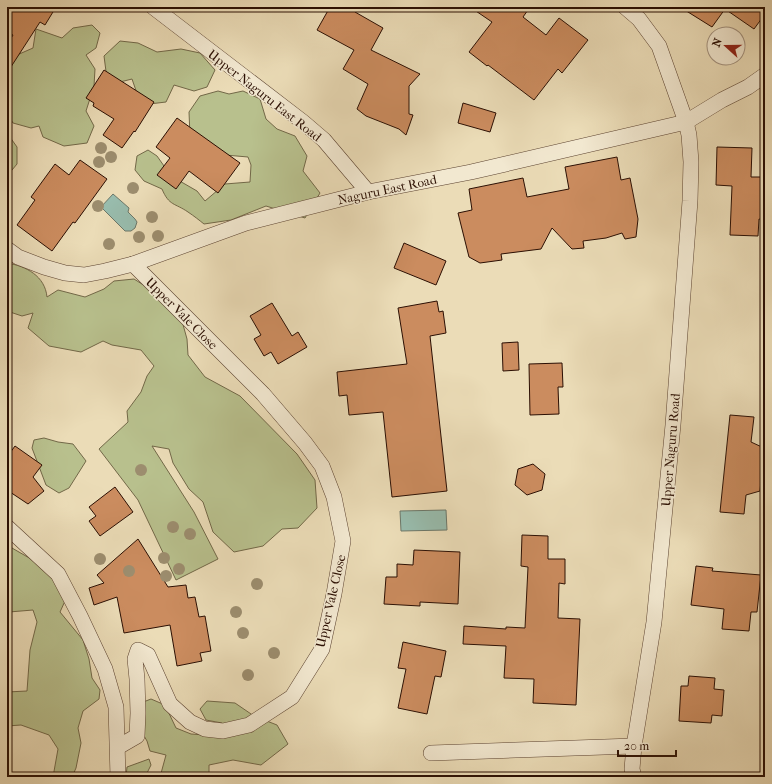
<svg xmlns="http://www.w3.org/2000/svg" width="772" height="784" viewBox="0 0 772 784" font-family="'IM FELL French Canon',serif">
	<rect width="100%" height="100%" fill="#ebdcb7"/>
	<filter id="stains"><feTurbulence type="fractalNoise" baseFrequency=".005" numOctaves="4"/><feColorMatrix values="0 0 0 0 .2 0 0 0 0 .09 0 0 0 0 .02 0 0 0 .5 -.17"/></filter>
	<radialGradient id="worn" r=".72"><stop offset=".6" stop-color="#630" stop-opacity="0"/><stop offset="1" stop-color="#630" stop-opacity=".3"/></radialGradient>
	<g fill="#b8c08d" stroke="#726848">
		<polygon points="92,25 100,33 96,48 86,55 95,69 94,86 86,111 94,126 87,143 64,146 43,137 39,126 31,128 13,123 7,113 7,65 17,55 33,48 36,29 62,38 73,28"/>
		<polygon points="120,41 138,43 157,52 181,49 200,53 215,70 207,87 194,91 174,85 166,102 141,105 132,79 116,83 107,79 104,56"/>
		<path d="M218,91l11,3 14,-3 17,8 6,20 11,10 18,7 12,20 -4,15 17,22 -15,25 -39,-12 -35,14 -27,4c-5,-4 -10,-8 -16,-12 -13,-9 -19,-6 -26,-23l-18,-8 -9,-11 2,-14 11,-6 9,6 14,20 26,15 8,10 20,-17 25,-2 1,-17 -3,-8 -34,-3 -24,-18 -1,-24 11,-16z"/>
		<polygon points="7,133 17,147 17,164 7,176"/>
		<path d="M7,263c19,3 38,13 40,34l11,-7 27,7 19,-8 10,-8 20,-2 19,12 29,30 5,18 1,16 17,22 35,19 57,58 18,26 2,28 -19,20 -16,1 -19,17 -29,6 -21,-20 -10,-30 -14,-13 -16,-26 -4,-14 -17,-3 42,66 24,47 -42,21 -38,-80 -39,-51 29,-27 -1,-11 14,-19 6,-16 7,-10 -13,-16 -29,-5 -9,-4 -22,11 -32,-6 -21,-18 5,-15 -11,3 -12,-4 -3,5z"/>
		<polygon points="44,438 58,442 73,444 86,461 69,488 59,493 46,485 32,448 34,440"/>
		<polygon points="7,542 12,548 31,559 56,582 65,601 60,612 83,640 89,659 92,678 100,690 99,699 83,711 78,728 81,743 76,768 72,777 53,777 58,749 49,735 21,725 7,726 7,692 27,691 30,650 37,622 33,610 9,612 7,611"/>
		<polygon points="151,699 165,705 176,728 191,734 220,736 227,735 222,723 206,720 200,709 207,701 235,703 254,716 277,725 288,744 261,765 233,760 209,765 209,777 160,777 166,755 150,751 147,741 133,717 133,706"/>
		<polygon points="149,759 151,765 145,777 126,777 127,767"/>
	</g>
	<g fill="#98bcad" stroke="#6c7769">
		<polygon points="113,194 129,208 128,212 135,219 137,222 135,228 131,231 125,231 101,207"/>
		<polygon points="446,510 447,530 401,531 400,511"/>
	</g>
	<g fill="#cb8c5f" stroke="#2b0f03">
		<polygon points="7,7 56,7 45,25 40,22 7,73 7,45 13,35 7,32"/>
		<polygon points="330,7 357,7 355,12 383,28 371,50 420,74 409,86 409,114 413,115 406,135 399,129 366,116 357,109 368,84 343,69 354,50 317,30"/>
		<polygon points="470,7 530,7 523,17 546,35 559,18 588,40 562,73 558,69 534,100 488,65 487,66 469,52 492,22"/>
		<polygon points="680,7 765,7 765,14 754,29 725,9 712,27"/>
		<polygon points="104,70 154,102 135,132 134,131 122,148 103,135 114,119 93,106 94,103 86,98"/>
		<polygon points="463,103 496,113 490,132 458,123"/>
		<polygon points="177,118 240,163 218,193 189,171 176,189 157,175 170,158 156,147"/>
		<polygon points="717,147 752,148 751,177 765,177 765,220 759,219 758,236 730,235 732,186 716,185"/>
		<polygon points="617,157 621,180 630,178 638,219 636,237 625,239 622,233 606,238 583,241 584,248 572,249 552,228 541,249 501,254 502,260 480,263 469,257 458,213 472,210 469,189 523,178 527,197 569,189 565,167"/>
		<polygon points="80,160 107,179 75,223 73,222 52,251 17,225 35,200 31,197 55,164 69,175"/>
		<polygon points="404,243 446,261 436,285 394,268"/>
		<polygon points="437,301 439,312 443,311 446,333 430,336 447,491 392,497 383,412 349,415 347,395 339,396 337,372 407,364 398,308"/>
		<polygon points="272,303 292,336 298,332 307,347 278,364 271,352 264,356 254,339 261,335 250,316"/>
		<polygon points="518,342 519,370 503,371 502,343"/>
		<polygon points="562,363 563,387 558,387 559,414 530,415 529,364"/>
		<polygon points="730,415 754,417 751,442 764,448 760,491 746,495 744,514 720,512"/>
		<polygon points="15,446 42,465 33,477 44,491 28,504 7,490 7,457"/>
		<polygon points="533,464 545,474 542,490 527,495 515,485 518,469"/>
		<polygon points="115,487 133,512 100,536 89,521 96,516 89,507"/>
		<polygon points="522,535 548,536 548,559 565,559 565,584 559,583 558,618 580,619 576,705 533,703 534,679 504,678 506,646 463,644 464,626 506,629 506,627 525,628 528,567 521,566"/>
		<polygon points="138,539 168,587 186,585 188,598 195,597 199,617 205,616 211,651 200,653 202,661 177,666 170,625 124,633 117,597 94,605 89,588 104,583 97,575"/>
		<polygon points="414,550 460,552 458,604 420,602 420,606 384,604 386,577 397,577 397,564 413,565"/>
		<polygon points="696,566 713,568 712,571 761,575 757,612 751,612 749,631 722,629 724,609 691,605"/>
		<polygon points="403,642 446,651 441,677 435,676 427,714 398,708 406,669 398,668"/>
		<polygon points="689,676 715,678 714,689 724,690 722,716 712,715 711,723 679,721 681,686 688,686"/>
	</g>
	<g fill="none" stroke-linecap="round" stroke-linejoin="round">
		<g stroke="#5b4230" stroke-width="16">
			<g id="minor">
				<polyline points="153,7 303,122 324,140 368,192"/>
				<polyline points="625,7 639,19 659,46 686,122 689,135 691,162 690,201 673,425 654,622 634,746 632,769 634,777"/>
				<polyline points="7,249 18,257 44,267 65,273 84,275 105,271 133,264 246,223 368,192 471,172 686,122 722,100 748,87 765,75"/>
				<polyline points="7,527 58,574 80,616 105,669 116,707 118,777"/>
				<polyline points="118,747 137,736 138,713 137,679 135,659 138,650 148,655 170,704 190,722 205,729 223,731 249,725 292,697 322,649 334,594 343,541 334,497 322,466 305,443 263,394 133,264"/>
				<polyline points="431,753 634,746"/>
			</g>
		</g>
		<use href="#minor" stroke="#f2e8d0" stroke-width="15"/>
	</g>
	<g fill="#9c8d6e">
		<circle cx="101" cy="148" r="6"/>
		<circle cx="111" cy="157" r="6"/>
		<circle cx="99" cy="162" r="6"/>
		<circle cx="133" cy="188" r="6"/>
		<circle cx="98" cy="206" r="6"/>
		<circle cx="152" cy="217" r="6"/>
		<circle cx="158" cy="236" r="6"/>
		<circle cx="139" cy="237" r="6"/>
		<circle cx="109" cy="244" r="6"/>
		<circle cx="141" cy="470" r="6"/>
		<circle cx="173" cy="527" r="6"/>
		<circle cx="190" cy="534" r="6"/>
		<circle cx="164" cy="558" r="6"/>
		<circle cx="100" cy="559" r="6"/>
		<circle cx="179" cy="569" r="6"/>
		<circle cx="129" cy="571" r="6"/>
		<circle cx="166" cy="576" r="6"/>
		<circle cx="257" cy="584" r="6"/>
		<circle cx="236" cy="612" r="6"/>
		<circle cx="243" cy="633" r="6"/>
		<circle cx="274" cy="653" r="6"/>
		<circle cx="248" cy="675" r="6"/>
	</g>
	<g text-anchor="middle" stroke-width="3" stroke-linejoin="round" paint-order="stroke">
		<g font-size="13" fill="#2b0f03" stroke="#f2e8d0">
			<text transform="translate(265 95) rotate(38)" y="5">Upper Naguru East Road</text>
			<text transform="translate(387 189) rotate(-12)" y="5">Naguru East Road</text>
			<text transform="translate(182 313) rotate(45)" y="5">Upper Vale Close</text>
			<text transform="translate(670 450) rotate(-85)" y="5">Upper Naguru Road</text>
			<text transform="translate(330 601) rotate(-77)" y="5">Upper Vale Close</text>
		</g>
	</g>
	<rect width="772" height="784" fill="none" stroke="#ebdcb7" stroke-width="24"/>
	<rect x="8" y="8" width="756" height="768" fill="none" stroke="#2b0f03" stroke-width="2"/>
	<rect x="12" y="12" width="748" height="760" fill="none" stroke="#2b0f03"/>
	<g transform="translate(726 46) rotate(291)"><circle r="19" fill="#f2e8d0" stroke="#a2917e"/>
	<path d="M0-3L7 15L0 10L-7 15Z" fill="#8f2418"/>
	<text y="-6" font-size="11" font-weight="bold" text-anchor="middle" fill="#2b0f03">N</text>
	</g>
	<path d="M618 750v6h58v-6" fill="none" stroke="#2b0f03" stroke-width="2"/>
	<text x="624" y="750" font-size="12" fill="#2b0f03" stroke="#f2e8d0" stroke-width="3" paint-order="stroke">20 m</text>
	<rect width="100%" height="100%" filter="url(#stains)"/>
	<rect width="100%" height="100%" fill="url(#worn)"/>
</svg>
